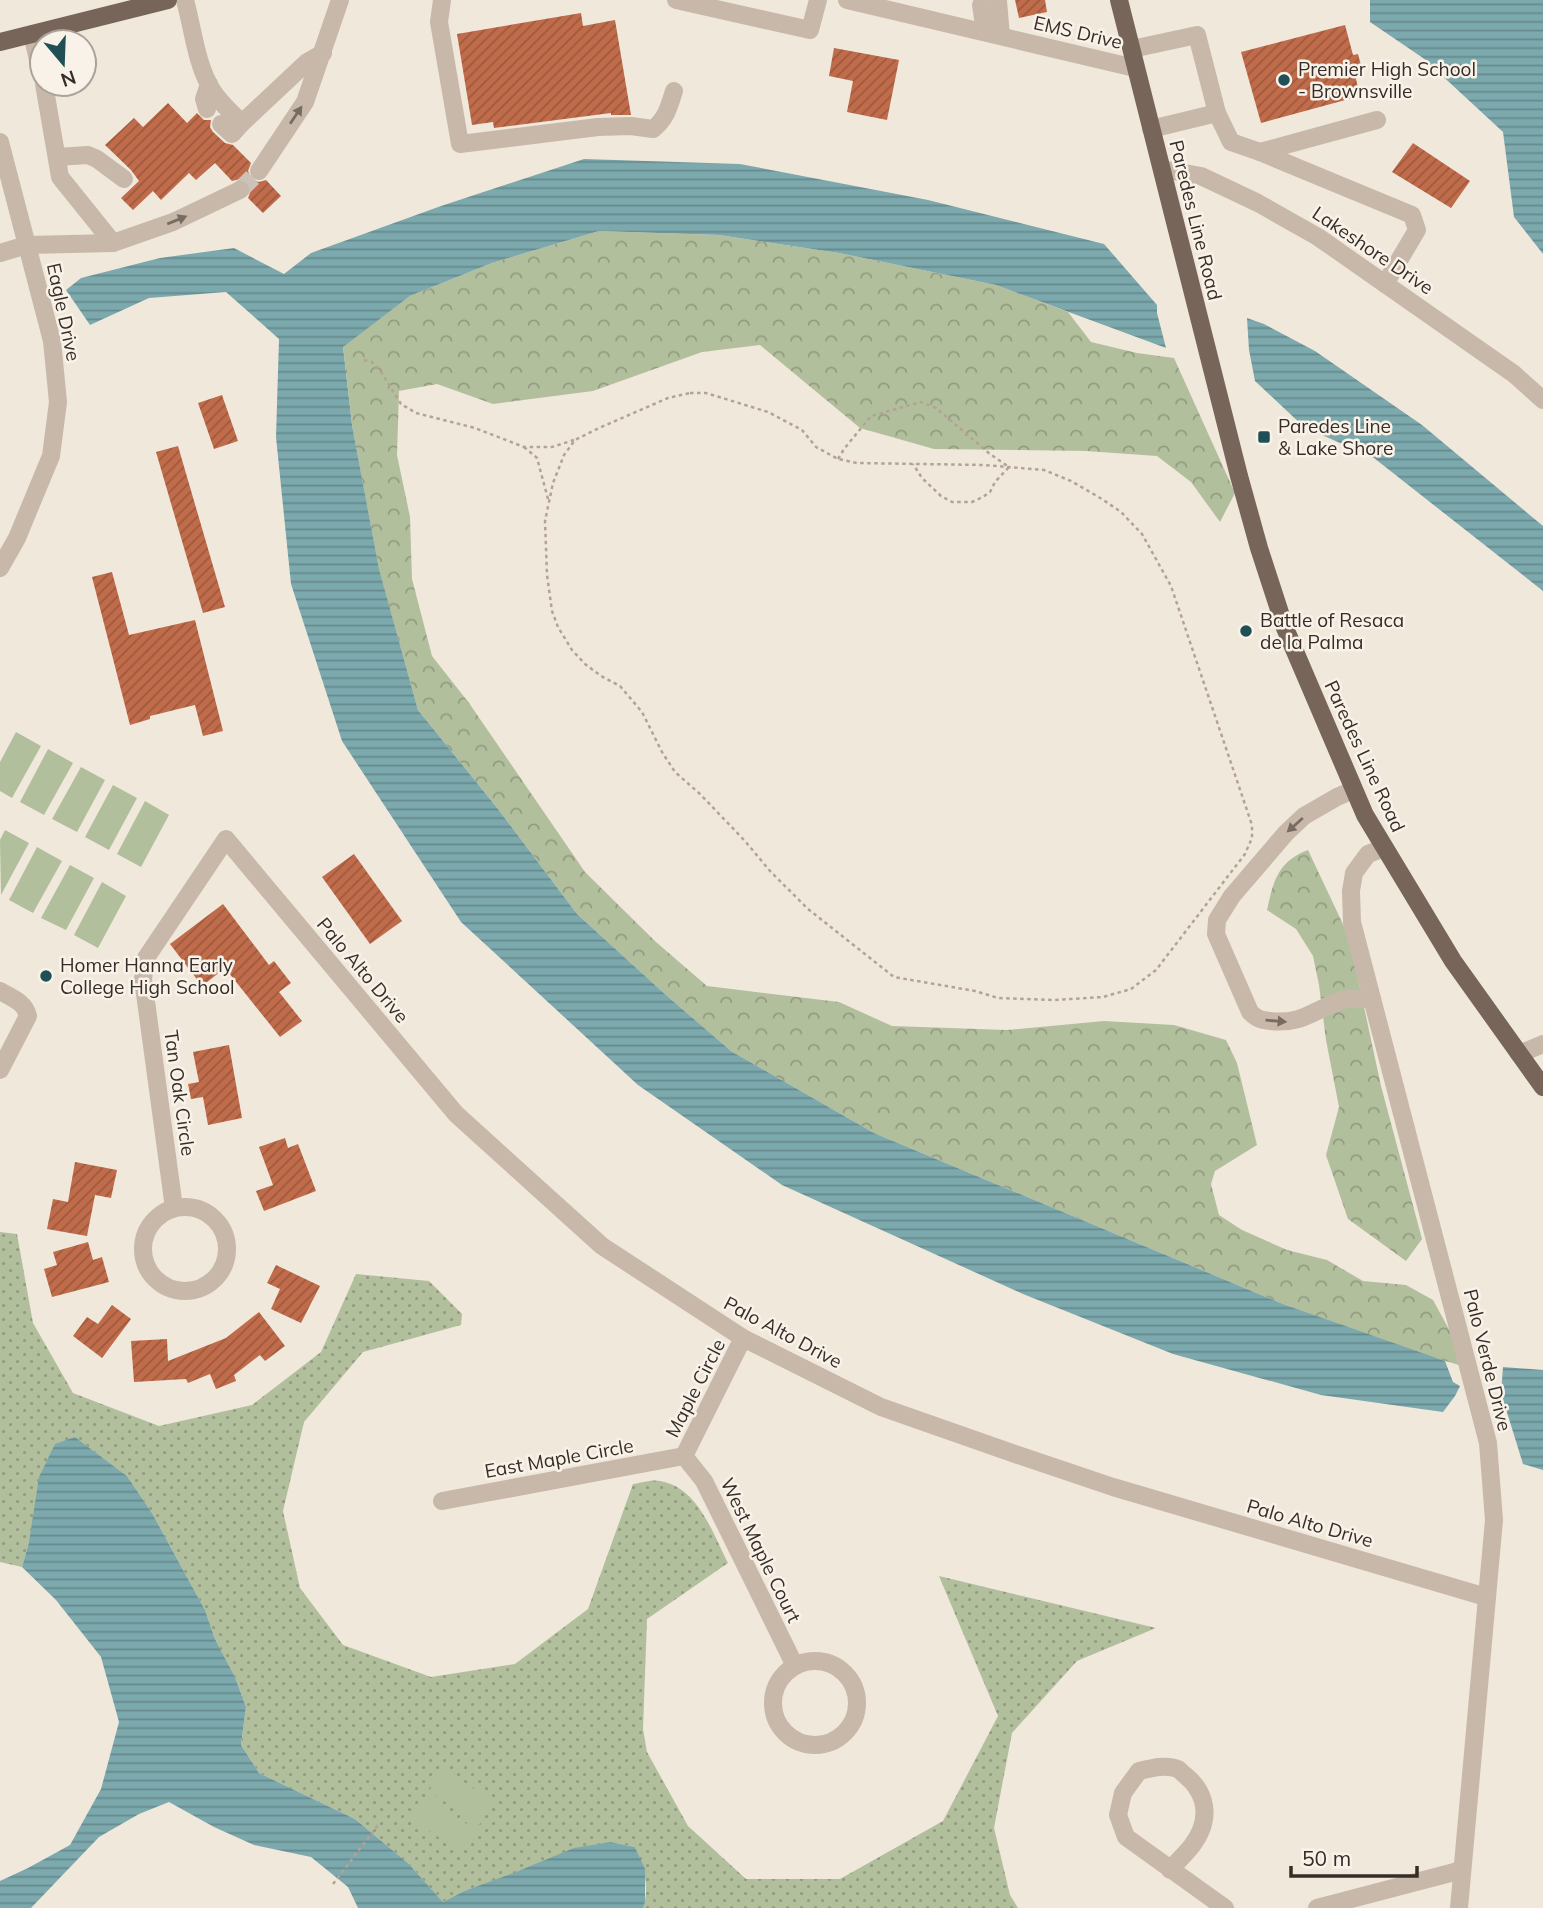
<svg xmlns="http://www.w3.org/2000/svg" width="1543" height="1908" viewBox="0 0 1543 1908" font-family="Mulish,sans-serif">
	<defs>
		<pattern id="grass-dots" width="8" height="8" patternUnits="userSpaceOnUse" patternTransform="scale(1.75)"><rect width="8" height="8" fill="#b2bf9d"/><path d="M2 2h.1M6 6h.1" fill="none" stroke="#929c80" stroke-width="1.8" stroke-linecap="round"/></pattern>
		<pattern id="forest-crowns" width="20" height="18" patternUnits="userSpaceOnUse" patternTransform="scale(1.75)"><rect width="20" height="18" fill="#b2bf9d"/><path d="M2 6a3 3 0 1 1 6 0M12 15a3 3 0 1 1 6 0" fill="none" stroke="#929c80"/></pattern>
		<pattern id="water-rules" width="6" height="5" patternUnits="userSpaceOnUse" patternTransform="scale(1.75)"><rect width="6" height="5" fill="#7ca9ad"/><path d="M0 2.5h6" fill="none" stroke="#668a8d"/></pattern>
		<pattern id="building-hatch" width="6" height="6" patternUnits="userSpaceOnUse" patternTransform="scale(1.75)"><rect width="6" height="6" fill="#c06c4b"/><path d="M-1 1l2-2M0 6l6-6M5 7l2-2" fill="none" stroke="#9d593e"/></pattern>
	</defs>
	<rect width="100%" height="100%" fill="#f1e8dc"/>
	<path fill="url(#grass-dots)" d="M0,1232l17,2 16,89 40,70 86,33 93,-21 69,-53 35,-78 73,7 33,33 -1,11 -98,27 -59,70 -21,89 17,77 43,57 88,32 84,-13 73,-55 45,-125c8,-1 19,-5 27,-3 38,6 53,53 68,82l-81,56 -4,110 4,23 41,74 58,53h94l103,-58 55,-105 -59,-140 217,52 -79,33 -65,72 -18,95 16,67 8,13h-375c7,-20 1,-42 -8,-61l-24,-5 -147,49 -21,11 -34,-38 -54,-45 -96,-46 -18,-28 5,-38 -11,-30 -20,-38 -10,-29 -53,-97 -25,-37 -51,-38 -47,104 -7,25 -22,-5z"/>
	<g fill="url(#forest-crowns)">
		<polygon points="599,231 719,235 839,253 996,285 1068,312 1091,342 1137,353 1174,358 1235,493 1220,522 1191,482 1157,456 1086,451 934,449 860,428 760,345 702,352 593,391 493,404 437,384 399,391 397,455 410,517 412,579 432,656 469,703 585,872 656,942 707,986 839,1002 892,1026 1007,1030 1104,1021 1174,1025 1226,1040 1237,1063 1257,1145 1215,1171 1211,1184 1219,1215 1242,1230 1287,1250 1327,1260 1363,1281 1406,1285 1433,1300 1451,1333 1459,1365 1428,1356 1283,1304 874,1133 731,1051 666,995 577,914 498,809 418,710 379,570 352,425 343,346 410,296 492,263"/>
		<path d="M1308,850l41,87 32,149 41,153 -16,22 -58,-42 -22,-64 13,-48 -13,-67 -7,-55 -6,-29 -17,-27 -29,-19c6,-28 11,-49 41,-60z"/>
	</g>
	<g fill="#b2bf9d">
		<polygon points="16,732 41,746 12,798 0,791 0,762"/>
		<polygon points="48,749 73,763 44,815 20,802"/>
		<polygon points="81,767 105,780 77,832 52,819"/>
		<polygon points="113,785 137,798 109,850 85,837"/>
		<polygon points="145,801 169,815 141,867 117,854"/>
		<polygon points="5,830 29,843 1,895 0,840"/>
		<polygon points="37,847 62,861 33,913 9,900"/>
		<polygon points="70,865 94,878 66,930 41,918"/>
		<polygon points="102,882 126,896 98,948 74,935"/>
		<polygon points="444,1769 494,1802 479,1825 429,1791"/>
		<polygon points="426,1797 476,1830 461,1852 411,1819"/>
	</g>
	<g fill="url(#water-rules)">
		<polygon points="1370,0 1543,0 1543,254 1514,217 1503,132 1423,58 1370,22"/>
		<polygon points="584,159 740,164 928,200 1104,244 1157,305 1157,313 1166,348 996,285 839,253 719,235 599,231 492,263 410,296 343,347 352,425 379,569 418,710 498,809 577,914 666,995 731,1051 874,1133 1283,1304 1445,1361 1453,1382 1460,1386 1455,1396 1443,1412 1321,1395 1173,1354 1023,1294 782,1185 638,1085 461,922 342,741 291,584 276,437 279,339 226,292 149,298 90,325 66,290 81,278 160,258 234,248 284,274 311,253 441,206"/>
		<polygon points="1247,318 1264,324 1315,351 1422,425 1543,526 1543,591 1374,458 1304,427 1255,381 1249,350"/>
		<polygon points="1503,1367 1543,1370 1543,1470 1523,1464 1501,1393"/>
		<polygon points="75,1437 127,1476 152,1513 205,1610 215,1639 235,1677 246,1707 241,1745 259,1773 355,1819 409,1864 443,1902 464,1891 516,1872 574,1848 611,1842 635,1847 645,1869 645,1902 643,1908 358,1908 348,1887 311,1857 254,1845 214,1827 169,1802 139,1814 99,1837 31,1908 0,1908 0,1881 28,1868 70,1845 101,1789 119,1722 101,1657 56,1600 22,1567 29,1542 39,1477 55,1444"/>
	</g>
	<g fill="url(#building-hatch)">
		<polygon points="1015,0 1045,0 1047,12 1019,18"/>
		<polygon points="581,13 583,26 615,20 631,115 611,115 611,113 494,128 493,122 472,125 457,34"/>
		<polygon points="1345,25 1353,55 1358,54 1363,73 1355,75 1360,96 1261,123 1241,52"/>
		<polygon points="834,48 899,60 887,120 847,112 853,81 829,76"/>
		<polygon points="168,103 187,123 197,113 204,120 211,120 210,127 213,132 225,143 233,145 251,163 248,171 252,180 259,182 266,180 281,196 263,213 248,198 251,190 247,181 240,179 232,181 215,163 196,180 189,173 161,200 153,191 133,210 121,198 139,181 131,170 105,145 134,118 143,127"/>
		<polygon points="1413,143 1470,181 1451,208 1392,172"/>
		<polygon points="222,395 238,441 214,449 198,403"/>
		<polygon points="178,446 225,607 203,613 156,452"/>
		<polygon points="112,572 129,635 195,620 223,731 203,736 195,705 150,716 150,719 130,725 92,577"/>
		<polygon points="354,854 402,921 370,944 322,877"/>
		<polygon points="223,904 269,965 274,961 291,983 279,992 302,1021 280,1037 225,968 202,986 170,944"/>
		<polygon points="229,1045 242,1118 208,1125 203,1097 191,1099 188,1084 199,1082 193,1052"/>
		<polygon points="285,1138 288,1148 298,1144 316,1191 264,1211 256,1191 273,1185 259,1147"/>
		<polygon points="75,1162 117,1170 111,1198 95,1195 87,1236 47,1229 53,1199 68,1202"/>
		<polygon points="88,1242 93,1260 102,1257 109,1282 52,1297 44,1269 57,1265 53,1252"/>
		<polygon points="276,1265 320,1286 301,1323 271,1309 280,1289 267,1283"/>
		<polygon points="112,1305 131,1319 102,1358 73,1336 87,1317 98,1324"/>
		<polygon points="259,1312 285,1346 265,1361 260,1355 234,1375 236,1381 216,1389 210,1374 188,1383 186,1379 134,1382 131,1341 167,1339 168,1361 226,1338"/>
	</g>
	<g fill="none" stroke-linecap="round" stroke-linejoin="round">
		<polyline stroke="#ccc3b8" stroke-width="18" stroke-dasharray="18 9" stroke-linecap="butt" points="240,190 259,171"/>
		<g stroke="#b4a393" stroke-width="2.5" stroke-dasharray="3.5 3.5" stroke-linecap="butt">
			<polyline points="364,360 372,362 381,372 401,404 416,413 475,428 524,447 552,447 574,440"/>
			<polygon points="690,393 706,393 768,412 802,430 816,447 838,459 857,463 984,465 1044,470 1071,481 1102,499 1121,512 1142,534 1171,586 1252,825 1252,838 1245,854 1156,970 1131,989 1103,997 1055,1000 998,998 975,991 894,977 808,909 770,871 745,841 700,794 675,772 662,752 642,712 620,686 601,676 585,664 572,650 558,627 552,611 547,575 545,521 553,483 564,455 575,440 599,428 668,398"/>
			<polyline points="524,447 537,458 548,499"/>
			<polyline points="838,459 844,449 871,416 921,402 936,408 990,454 1009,467 995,482 990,492 983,497 972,502 952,502 941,496 922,478 913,464"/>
			<polyline points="333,1884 378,1825"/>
		</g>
		<g stroke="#c8b8a9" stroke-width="18">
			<path d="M185,0c8,29 11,64 27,90 8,13 20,23 30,33l65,-61 16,-9"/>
			<path d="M442,0l-3,22 21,122 138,-17 33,-1 22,3c13,-10 16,-22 21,-38"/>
			<polyline points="676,0 810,30 818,0"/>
			<polyline points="847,0 1135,68"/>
			<polyline points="998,1 1001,36"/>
			<polyline points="981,5 985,32"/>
			<polyline points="32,34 42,77"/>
			<polyline points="1132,49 1197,35 1217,113"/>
			<polyline points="44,84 60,177 113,243"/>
			<polyline points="207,109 204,99 209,84"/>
			<polyline points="221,124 232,134 242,123"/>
			<polyline points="1151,129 1217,113 1231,142 1260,152 1377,120"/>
			<polyline points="0,142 52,341 58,402 51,456 17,538 0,568"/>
			<polyline points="1260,152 1412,215 1417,230 1385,284"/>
			<polyline points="57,157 88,155 97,159 124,179"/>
			<polyline points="1162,169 1201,176 1258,203 1318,237 1514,374 1543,400"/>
			<polyline points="259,171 305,102 340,0"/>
			<polyline points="0,253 27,245 113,243 173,222 240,190"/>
			<path d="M1353,790l-16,7 -33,19 -18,17 -54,63 -15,24 -1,14 34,78c7,7 11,8 20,9 34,4 45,-13 74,-21 9,-3 19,-1 28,-1"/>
			<polyline points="1384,848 1368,854 1354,873 1351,891 1352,922 1488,1443 1494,1520 1459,1908"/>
			<path d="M0,991c12,7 25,11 28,25l-28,54"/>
			<polyline points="1519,1054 1543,1044"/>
			<circle cx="185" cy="1249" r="42"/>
			<polyline points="174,1208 143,979 146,958 226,839 456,1114 602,1246 743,1338 881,1407 1015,1454 1113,1487 1486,1597"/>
			<polyline points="684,1456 704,1481 795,1666"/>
			<polyline points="684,1456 743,1338"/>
			<polyline points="442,1501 684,1456"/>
			<circle cx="815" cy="1703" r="42"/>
			<path d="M1170,1870c11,-13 25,-24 31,-40 8,-20 2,-40 -15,-54 -3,-2 -5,-5 -8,-7 -12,-5 -27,-1 -39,2l-16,22 -5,22 8,22 99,71"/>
			<polyline points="1317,1908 1462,1870"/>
		</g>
		<g stroke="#77655a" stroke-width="18">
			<polyline points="1119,0 1239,476 1259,548 1285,628 1365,815 1453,961 1543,1087"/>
			<polyline points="0,42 168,0"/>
		</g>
	</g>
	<defs><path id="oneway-solid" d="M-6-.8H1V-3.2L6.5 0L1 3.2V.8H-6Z" transform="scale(1.75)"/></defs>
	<g fill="#786c62">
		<use href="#oneway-solid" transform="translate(296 115) rotate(-56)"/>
		<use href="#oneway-solid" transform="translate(177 220) rotate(-22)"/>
		<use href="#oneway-solid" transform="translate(1295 825) rotate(138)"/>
		<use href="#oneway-solid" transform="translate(1276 1021) rotate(5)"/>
	</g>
	<g fill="#205055" stroke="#f9f2e8" stroke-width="2.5">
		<circle cx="1284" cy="80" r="7"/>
		<rect x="1257" y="430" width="14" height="14" rx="3.5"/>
		<circle cx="1246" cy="631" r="7"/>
		<circle cx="46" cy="976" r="7"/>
	</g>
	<g text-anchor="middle" stroke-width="5" stroke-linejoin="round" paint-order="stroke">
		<g font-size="19" fill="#362d28" stroke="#f9f2e8">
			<text transform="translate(1078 32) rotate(13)" y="7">EMS Drive</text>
			<text transform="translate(1196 220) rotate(76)" y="7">Paredes Line Road</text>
			<text transform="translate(1373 250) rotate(34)" y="7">Lakeshore Drive</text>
			<text transform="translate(64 312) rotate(78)" y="7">Eagle Drive</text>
			<text transform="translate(1365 756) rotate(65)" y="7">Paredes Line Road</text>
			<text transform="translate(363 970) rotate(50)" y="7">Palo Alto Drive</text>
			<text transform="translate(180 1093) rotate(82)" y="7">Tan Oak Circle</text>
			<text transform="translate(783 1332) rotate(28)" y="7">Palo Alto Drive</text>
			<text transform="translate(1488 1360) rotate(76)" y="7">Palo Verde Drive</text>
			<text transform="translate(695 1388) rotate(-63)" y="7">Maple Circle</text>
			<text transform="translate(559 1458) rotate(-10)" y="7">East Maple Circle</text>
			<text transform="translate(1310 1523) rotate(16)" y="7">Palo Alto Drive</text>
			<text transform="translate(761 1550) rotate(64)" y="7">West Maple Court</text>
		</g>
		<g font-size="19" fill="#362d28" stroke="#f9f2e8" text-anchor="start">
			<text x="1298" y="76">Premier High School<tspan x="1298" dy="22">- Brownsville</tspan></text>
			<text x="1278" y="433">Paredes Line<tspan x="1278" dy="22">&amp; Lake Shore</tspan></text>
			<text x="1260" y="627">Battle of Resaca<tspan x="1260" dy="22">de la Palma</tspan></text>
			<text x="60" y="972">Homer Hanna Early<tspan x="60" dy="22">College High School</tspan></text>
		</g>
	</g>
	<g transform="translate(63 63) rotate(161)"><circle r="33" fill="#f9f2e8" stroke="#aba39b" stroke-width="2"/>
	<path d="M0-5L12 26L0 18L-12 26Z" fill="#205055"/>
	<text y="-10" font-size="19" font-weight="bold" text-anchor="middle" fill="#362d28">N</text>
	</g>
	<path d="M1291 1866v10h126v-10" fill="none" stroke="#362d28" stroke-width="3.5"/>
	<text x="1302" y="1866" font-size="21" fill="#362d28" stroke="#f9f2e8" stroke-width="5" paint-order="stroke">50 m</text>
</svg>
